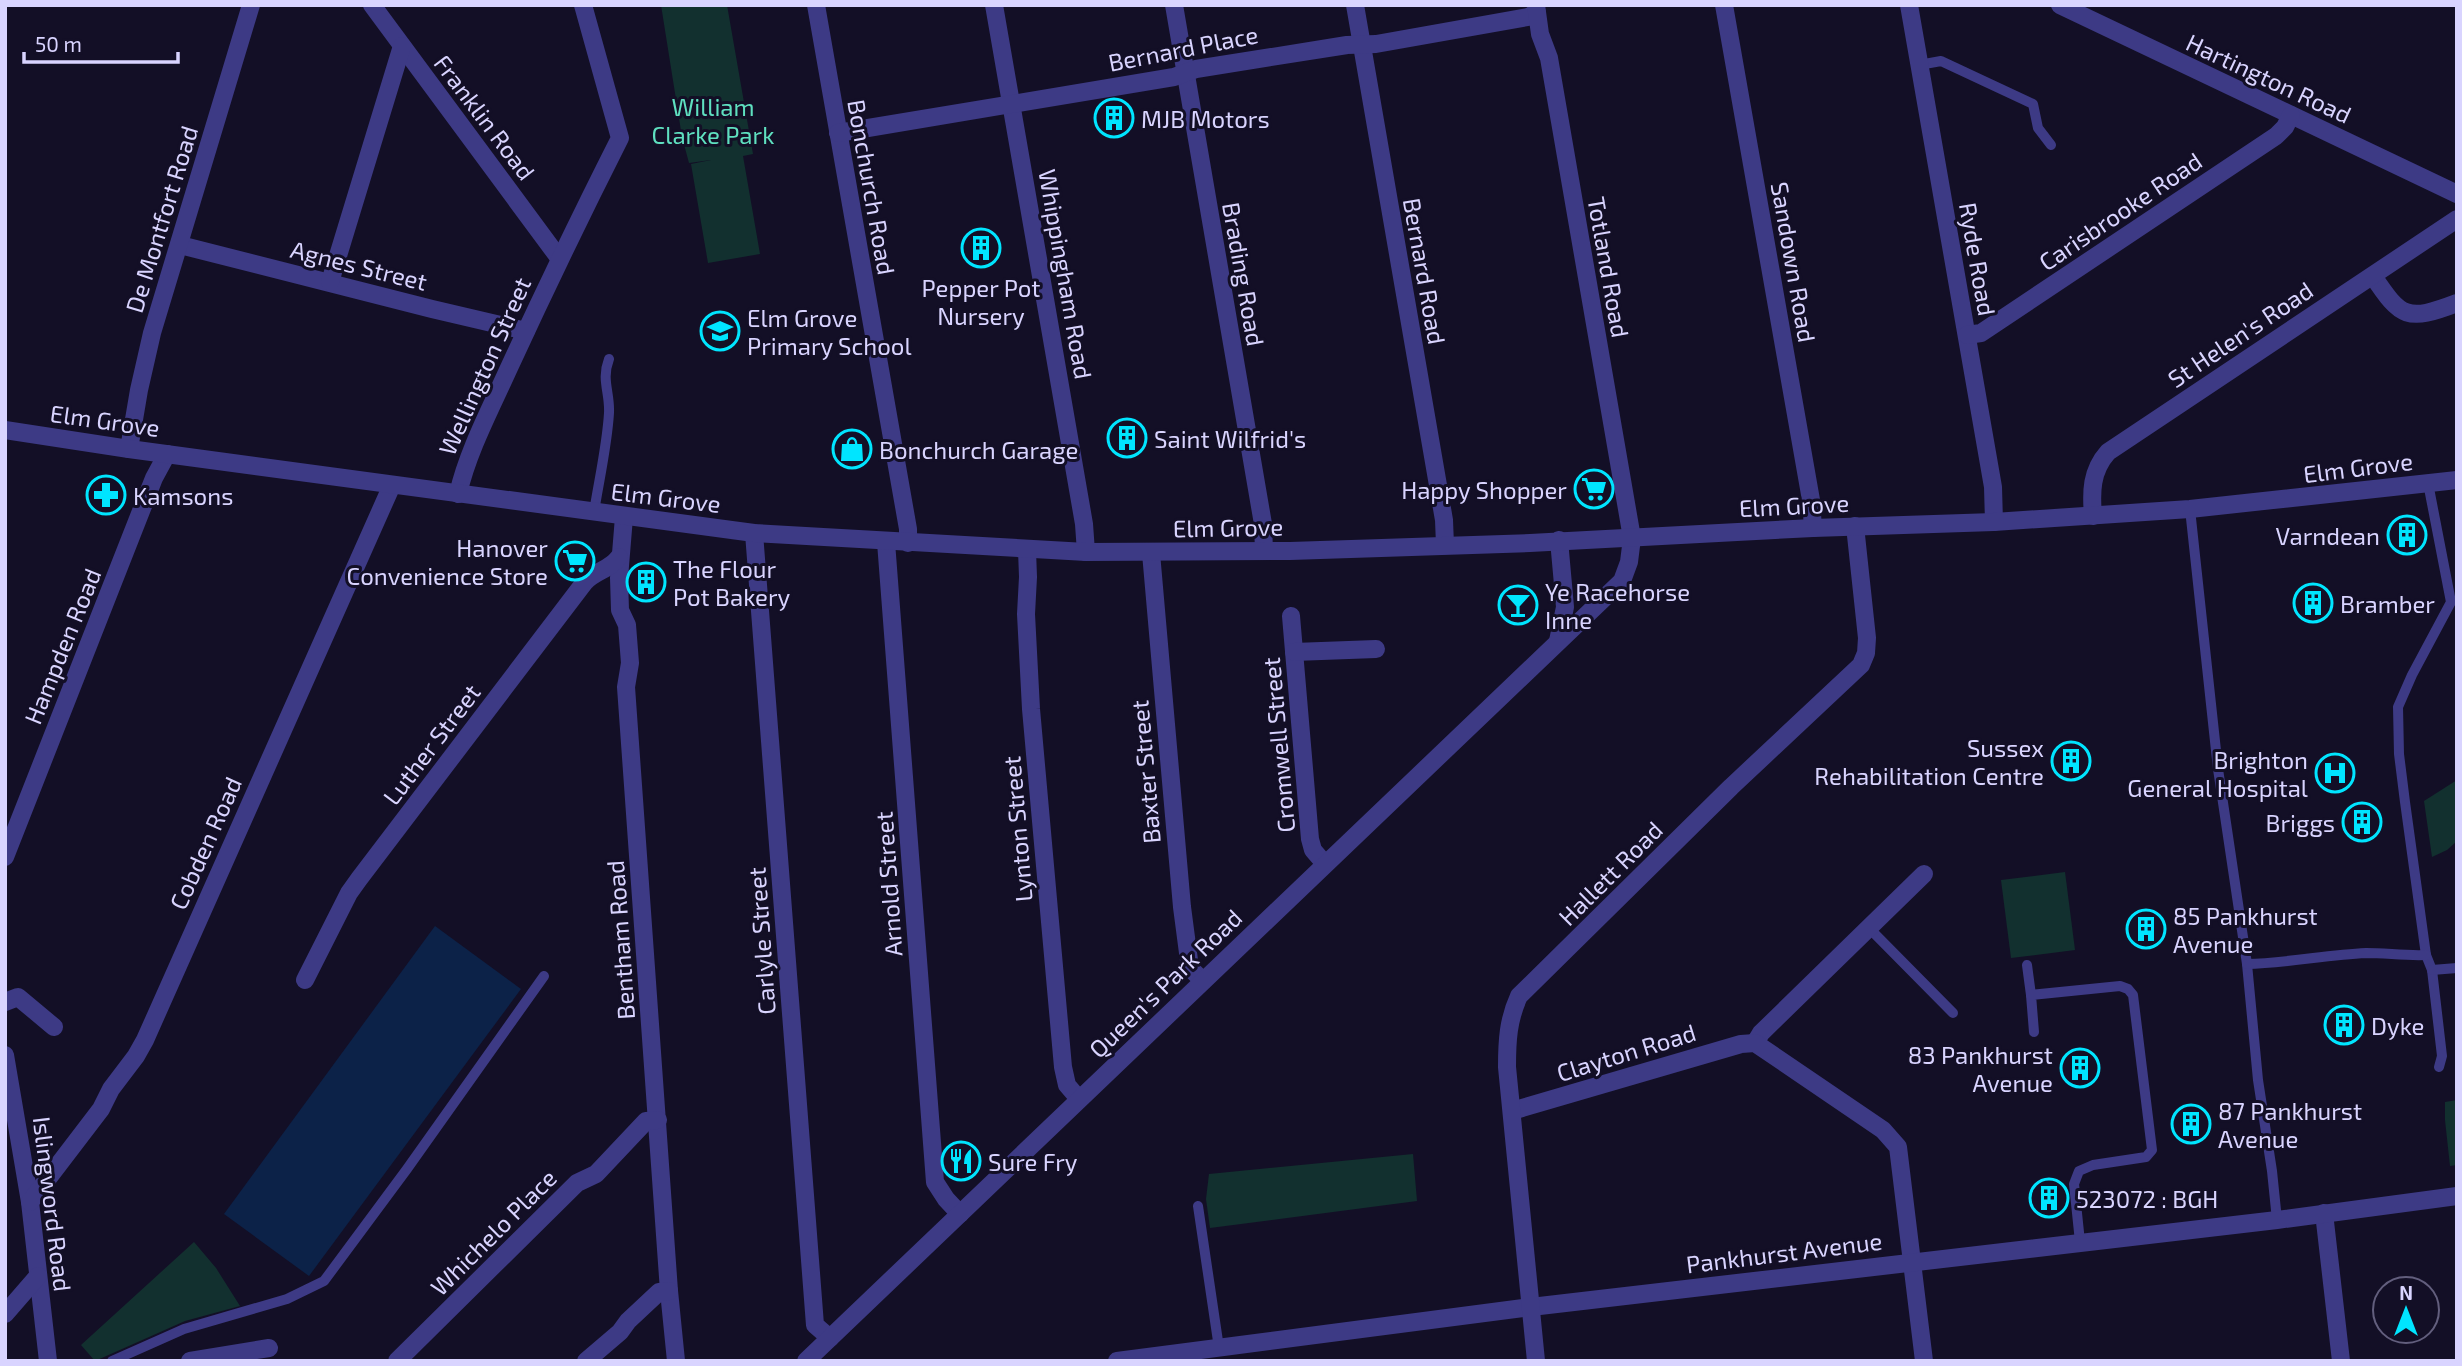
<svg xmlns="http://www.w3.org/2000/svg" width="2462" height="1366" viewBox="0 0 2462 1366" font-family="'Exo 2',sans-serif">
  <rect width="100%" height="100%" fill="#130f26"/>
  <g fill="#12302f">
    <polygon points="661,5 727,5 753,154 743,156 760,254 708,263 691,164 711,160 689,163 682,137"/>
    <polygon points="2457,780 2457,841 2447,850 2432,857 2424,801"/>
    <polygon points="2065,872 2075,950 2011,958 2001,880"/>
    <polygon points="2457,1100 2457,1165 2450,1166 2445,1120 2445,1102"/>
    <polygon points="1413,1154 1417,1201 1210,1228 1206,1199 1209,1174"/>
    <polygon points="194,1242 216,1268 240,1306 185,1321 95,1361 81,1345"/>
  </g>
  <polygon fill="#0c2248" points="435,926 521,989 309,1276 224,1214"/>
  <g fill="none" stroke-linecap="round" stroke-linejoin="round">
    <g stroke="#3d3a85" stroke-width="10">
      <polyline points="1919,65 1941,61 2033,104 2038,128 2051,145"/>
      <polyline points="2428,483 2451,602 2412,675 2398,707 2399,754 2405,802 2426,955 2432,970 2442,1056 2439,1067"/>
      <polyline points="2190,509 2218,769 2247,964 2258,1080 2272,1171 2277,1220"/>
      <path d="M594,512C599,480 607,446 609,413C610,392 601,380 609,359"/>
      <polyline points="1869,928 1953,1013"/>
      <path d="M2247,964C2287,963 2326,955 2366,953C2386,953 2406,956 2426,955"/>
      <polyline points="2027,965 2031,995"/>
      <polyline points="2432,970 2457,968"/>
      <polyline points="2034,1032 2031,995 2120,986 2128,989 2133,995 2152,1150 2146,1157 2093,1165 2079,1171 2074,1184 2080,1242"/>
      <polyline points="1198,1206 1219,1348"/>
      <polyline points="112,1361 184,1329 287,1299 324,1281 407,1169 544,976"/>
    </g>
    <g stroke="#3d3a85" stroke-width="18">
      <polyline points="372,5 559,258"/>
      <polyline points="816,5 908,529 908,543"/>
      <polyline points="994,5 1084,524 1086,552"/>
      <polyline points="1174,5 1263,524 1264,551"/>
      <polyline points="1355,5 1444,520 1445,545"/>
      <polyline points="1724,5 1811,500 1813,528"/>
      <polyline points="1909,5 1993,487 1994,522"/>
      <polyline points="2060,5 2457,194"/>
      <polyline points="838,133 1174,77 1196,69 1347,45 1376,44 1528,17 1537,13"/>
      <polyline points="180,245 432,309 526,331"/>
      <path d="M2373,276C2401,318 2407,322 2457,303"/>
      <polyline points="330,282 402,46"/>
      <polyline points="1967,335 1981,333 2276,136 2285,127 2291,115"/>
      <polyline points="129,449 139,390 152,333 251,5"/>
      <path d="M458,494C468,451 490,410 508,370C544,292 581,215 620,138L583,5"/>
      <path d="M2093,516C2091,492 2091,471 2108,452L2457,219"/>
      <polyline points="624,517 619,578 620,610 627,625 630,663 626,687 669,1291 676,1361"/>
      <polyline points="754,533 815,1325 830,1338"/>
      <polyline points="886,542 935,1182 946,1199 960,1214"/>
      <polyline points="1027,550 1028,577 1026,614 1031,709 1063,1067 1067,1085 1079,1099"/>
      <polyline points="1151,553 1182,907 1190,968 1203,981"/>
      <polyline points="1291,616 1310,839 1313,850 1325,864"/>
      <polyline points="1558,641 1565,607 1559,540"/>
      <polyline points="1294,652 1376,649"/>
      <polyline points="5,857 154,478 167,454"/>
      <path d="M305,980L349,893L359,879L584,583C594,571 610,570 619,557"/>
      <polyline points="5,1002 18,997 54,1027"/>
      <polyline points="1755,1043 1761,1033 1924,874"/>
      <polyline points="5,1055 30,1202 48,1361"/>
      <polyline points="1512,1111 1741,1044 1755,1043 1883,1130 1898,1147 1924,1361"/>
      <polyline points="30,1202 101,1109 111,1089 136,1056 145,1040 392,485"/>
      <polyline points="2324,1213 2341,1361"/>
      <polyline points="5,1314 38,1276"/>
      <polyline points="190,1361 269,1348"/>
      <polyline points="397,1361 577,1183 596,1174 646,1121 658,1120"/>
      <polyline points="586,1361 620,1332 628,1321 659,1292 669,1291"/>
      <polyline points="806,1361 1622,581 1629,562 1632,538 1549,58 1540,34 1536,5"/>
      <polyline points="1117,1361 1531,1307 2277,1220 2457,1196"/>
      <path d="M1536,1361L1507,1067C1507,1041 1508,1020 1519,996L1731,787L1861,665L1866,653L1867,638L1855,526"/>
    </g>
    <polyline stroke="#3d3a85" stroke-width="18" points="5,430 129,449 754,533 1086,552 1290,551 1530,543 1813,528 1994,522 2190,509 2457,480"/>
  </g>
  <defs>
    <symbol id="building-ring" viewBox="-11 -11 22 22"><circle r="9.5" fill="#130f26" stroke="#00e5ff" stroke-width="1.5"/><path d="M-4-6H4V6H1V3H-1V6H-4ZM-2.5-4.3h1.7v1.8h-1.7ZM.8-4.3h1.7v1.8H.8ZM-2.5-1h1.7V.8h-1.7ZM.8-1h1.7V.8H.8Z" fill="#00e5ff"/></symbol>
    <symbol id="school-ring" viewBox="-11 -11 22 22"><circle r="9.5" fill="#130f26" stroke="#00e5ff" stroke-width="1.5"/><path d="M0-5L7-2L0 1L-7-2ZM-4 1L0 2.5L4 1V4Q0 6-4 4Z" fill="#00e5ff"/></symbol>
    <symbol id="shop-ring" viewBox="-11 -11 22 22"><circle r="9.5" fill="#130f26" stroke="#00e5ff" stroke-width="1.5"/><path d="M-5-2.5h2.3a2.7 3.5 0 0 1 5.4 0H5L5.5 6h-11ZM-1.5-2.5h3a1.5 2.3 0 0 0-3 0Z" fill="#00e5ff"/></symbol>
    <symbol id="supermarket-ring" viewBox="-11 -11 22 22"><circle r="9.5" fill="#130f26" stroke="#00e5ff" stroke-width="1.5"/><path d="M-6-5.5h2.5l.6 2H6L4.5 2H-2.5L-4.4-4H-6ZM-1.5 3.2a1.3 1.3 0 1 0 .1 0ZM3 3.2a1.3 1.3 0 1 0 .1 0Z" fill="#00e5ff"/></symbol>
    <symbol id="pharmacy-ring" viewBox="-11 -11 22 22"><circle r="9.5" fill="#130f26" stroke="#00e5ff" stroke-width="1.5"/><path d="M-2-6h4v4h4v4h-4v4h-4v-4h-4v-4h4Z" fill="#00e5ff"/></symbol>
    <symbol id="bar-ring" viewBox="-11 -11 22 22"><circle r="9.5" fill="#130f26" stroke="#00e5ff" stroke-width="1.5"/><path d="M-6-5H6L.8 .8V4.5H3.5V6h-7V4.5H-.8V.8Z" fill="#00e5ff"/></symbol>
    <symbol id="hospital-ring" viewBox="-11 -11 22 22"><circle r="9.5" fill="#130f26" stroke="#00e5ff" stroke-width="1.5"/><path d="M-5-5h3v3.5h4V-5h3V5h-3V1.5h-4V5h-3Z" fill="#00e5ff"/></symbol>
    <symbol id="restaurant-ring" viewBox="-11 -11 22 22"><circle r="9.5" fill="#130f26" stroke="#00e5ff" stroke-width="1.5"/><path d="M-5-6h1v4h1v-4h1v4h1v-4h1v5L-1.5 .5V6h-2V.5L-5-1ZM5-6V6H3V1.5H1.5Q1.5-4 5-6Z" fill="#00e5ff"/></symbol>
  </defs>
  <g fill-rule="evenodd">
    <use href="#building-ring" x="1092" y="96" width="44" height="44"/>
    <use href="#building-ring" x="959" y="226" width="44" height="44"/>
    <use href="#school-ring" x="698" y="309" width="44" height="44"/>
    <use href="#building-ring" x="1105" y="416" width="44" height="44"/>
    <use href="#shop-ring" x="830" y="427" width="44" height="44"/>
    <use href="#supermarket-ring" x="1572" y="467" width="44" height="44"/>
    <use href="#pharmacy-ring" x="84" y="473" width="44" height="44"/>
    <use href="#building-ring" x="2385" y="513" width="44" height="44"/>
    <use href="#supermarket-ring" x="553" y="539" width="44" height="44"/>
    <use href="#building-ring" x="624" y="560" width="44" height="44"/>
    <use href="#building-ring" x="2291" y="581" width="44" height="44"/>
    <use href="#bar-ring" x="1496" y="583" width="44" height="44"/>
    <use href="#building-ring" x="2049" y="739" width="44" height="44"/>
    <use href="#hospital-ring" x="2313" y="751" width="44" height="44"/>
    <use href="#building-ring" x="2340" y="800" width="44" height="44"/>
    <use href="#building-ring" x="2124" y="907" width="44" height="44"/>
    <use href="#building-ring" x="2322" y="1003" width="44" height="44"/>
    <use href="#building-ring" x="2058" y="1046" width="44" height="44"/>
    <use href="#building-ring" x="2169" y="1102" width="44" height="44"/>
    <use href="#restaurant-ring" x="939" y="1139" width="44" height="44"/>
    <use href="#building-ring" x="2027" y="1176" width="44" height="44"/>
  </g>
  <g text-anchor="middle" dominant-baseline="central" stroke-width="6" stroke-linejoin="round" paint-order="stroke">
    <g font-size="24" fill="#d9d4ff" stroke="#130f26">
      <text transform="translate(1183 48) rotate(-11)">Bernard Place</text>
      <text transform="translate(2269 78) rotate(25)">Hartington Road</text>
      <text transform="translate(485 117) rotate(53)">Franklin Road</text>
      <text transform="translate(872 187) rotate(80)">Bonchurch Road</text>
      <text transform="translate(2120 211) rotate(-34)">Carisbrooke Road</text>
      <text transform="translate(161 219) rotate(-73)">De Montfort Road</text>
      <text transform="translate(1978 259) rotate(80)">Ryde Road</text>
      <text transform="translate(1794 262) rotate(80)">Sandown Road</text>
      <text transform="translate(359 265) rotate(14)">Agnes Street</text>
      <text transform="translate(1609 267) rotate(80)">Totland Road</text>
      <text transform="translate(1425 271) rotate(80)">Bernard Road</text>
      <text transform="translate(1066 274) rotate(80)">Whippingham Road</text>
      <text transform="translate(1244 274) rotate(80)">Brading Road</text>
      <text transform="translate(2240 334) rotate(-34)">St Helen's Road</text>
      <text transform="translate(484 366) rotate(-66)">Wellington Street</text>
      <text transform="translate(105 420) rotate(8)">Elm Grove</text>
      <text transform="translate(2358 467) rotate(-7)">Elm Grove</text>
      <text transform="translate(666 497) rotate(7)">Elm Grove</text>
      <text transform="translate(1794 505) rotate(-3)">Elm Grove</text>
      <text transform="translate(1228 527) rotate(-1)">Elm Grove</text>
      <text transform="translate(62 646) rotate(-68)">Hampden Road</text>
      <text transform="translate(431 744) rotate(-53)">Luther Street</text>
      <text transform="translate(1278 745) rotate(-95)">Cromwell Street</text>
      <text transform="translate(1145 772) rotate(-95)">Baxter Street</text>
      <text transform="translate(1017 829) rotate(-95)">Lynton Street</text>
      <text transform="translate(205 843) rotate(-66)">Cobden Road</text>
      <text transform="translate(1610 873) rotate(-45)">Hallett Road</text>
      <text transform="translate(888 884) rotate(-94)">Arnold Street</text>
      <text transform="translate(620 940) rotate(-94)">Bentham Road</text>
      <text transform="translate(761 941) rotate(-94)">Carlyle Street</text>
      <text transform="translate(1165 983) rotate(-44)">Queen's Park Road</text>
      <text transform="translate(1626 1052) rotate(-17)">Clayton Road</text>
      <text transform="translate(53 1204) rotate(83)">Islingword Road</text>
      <text transform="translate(493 1232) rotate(-45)">Whichelo Place</text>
      <text transform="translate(1784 1252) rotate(-7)">Pankhurst Avenue</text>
    </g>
    <g font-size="24" fill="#5fe0c0" stroke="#130f26">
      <text x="713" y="106">William<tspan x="713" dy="28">Clarke Park</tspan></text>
    </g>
    <g font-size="24" fill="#d9d4ff" stroke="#130f26" text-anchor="start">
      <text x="1141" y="118">MJB Motors</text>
      <text x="981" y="287" text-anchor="middle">Pepper Pot<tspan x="981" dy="28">Nursery</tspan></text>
      <text x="747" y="317">Elm Grove<tspan x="747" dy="28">Primary School</tspan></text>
      <text x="1154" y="438">Saint Wilfrid's</text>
      <text x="879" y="449">Bonchurch Garage</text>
      <text x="1567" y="489" text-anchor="end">Happy Shopper</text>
      <text x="133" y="495">Kamsons</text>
      <text x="2380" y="535" text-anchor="end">Varndean</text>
      <text x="548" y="547" text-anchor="end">Hanover<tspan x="548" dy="28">Convenience Store</tspan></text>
      <text x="673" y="568">The Flour<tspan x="673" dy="28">Pot Bakery</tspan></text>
      <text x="1545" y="591">Ye Racehorse<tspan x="1545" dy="28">Inne</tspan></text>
      <text x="2340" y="603">Bramber</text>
      <text x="2044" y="747" text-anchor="end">Sussex<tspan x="2044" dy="28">Rehabilitation Centre</tspan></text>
      <text x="2308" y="759" text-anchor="end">Brighton<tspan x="2308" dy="28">General Hospital</tspan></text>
      <text x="2335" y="822" text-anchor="end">Briggs</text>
      <text x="2173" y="915">85 Pankhurst<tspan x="2173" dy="28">Avenue</tspan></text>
      <text x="2371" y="1025">Dyke</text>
      <text x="2053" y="1054" text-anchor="end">83 Pankhurst<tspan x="2053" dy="28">Avenue</tspan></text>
      <text x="2218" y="1110">87 Pankhurst<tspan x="2218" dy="28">Avenue</tspan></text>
      <text x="988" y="1161">Sure Fry</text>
      <text x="2076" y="1198">523072 : BGH</text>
    </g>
  </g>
  <rect width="2462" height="1366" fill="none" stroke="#d9d4ff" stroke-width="14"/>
  <g transform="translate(2406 1310)"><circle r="33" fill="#130f26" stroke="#625e7d" stroke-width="2"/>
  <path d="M0-5L12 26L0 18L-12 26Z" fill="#00e5ff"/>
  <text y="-10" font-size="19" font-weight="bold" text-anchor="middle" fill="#d9d4ff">N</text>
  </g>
  <path d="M24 52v10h154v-10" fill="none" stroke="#d9d4ff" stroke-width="3.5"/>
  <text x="35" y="52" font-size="21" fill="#d9d4ff" stroke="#130f26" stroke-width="5" paint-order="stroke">50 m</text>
</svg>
